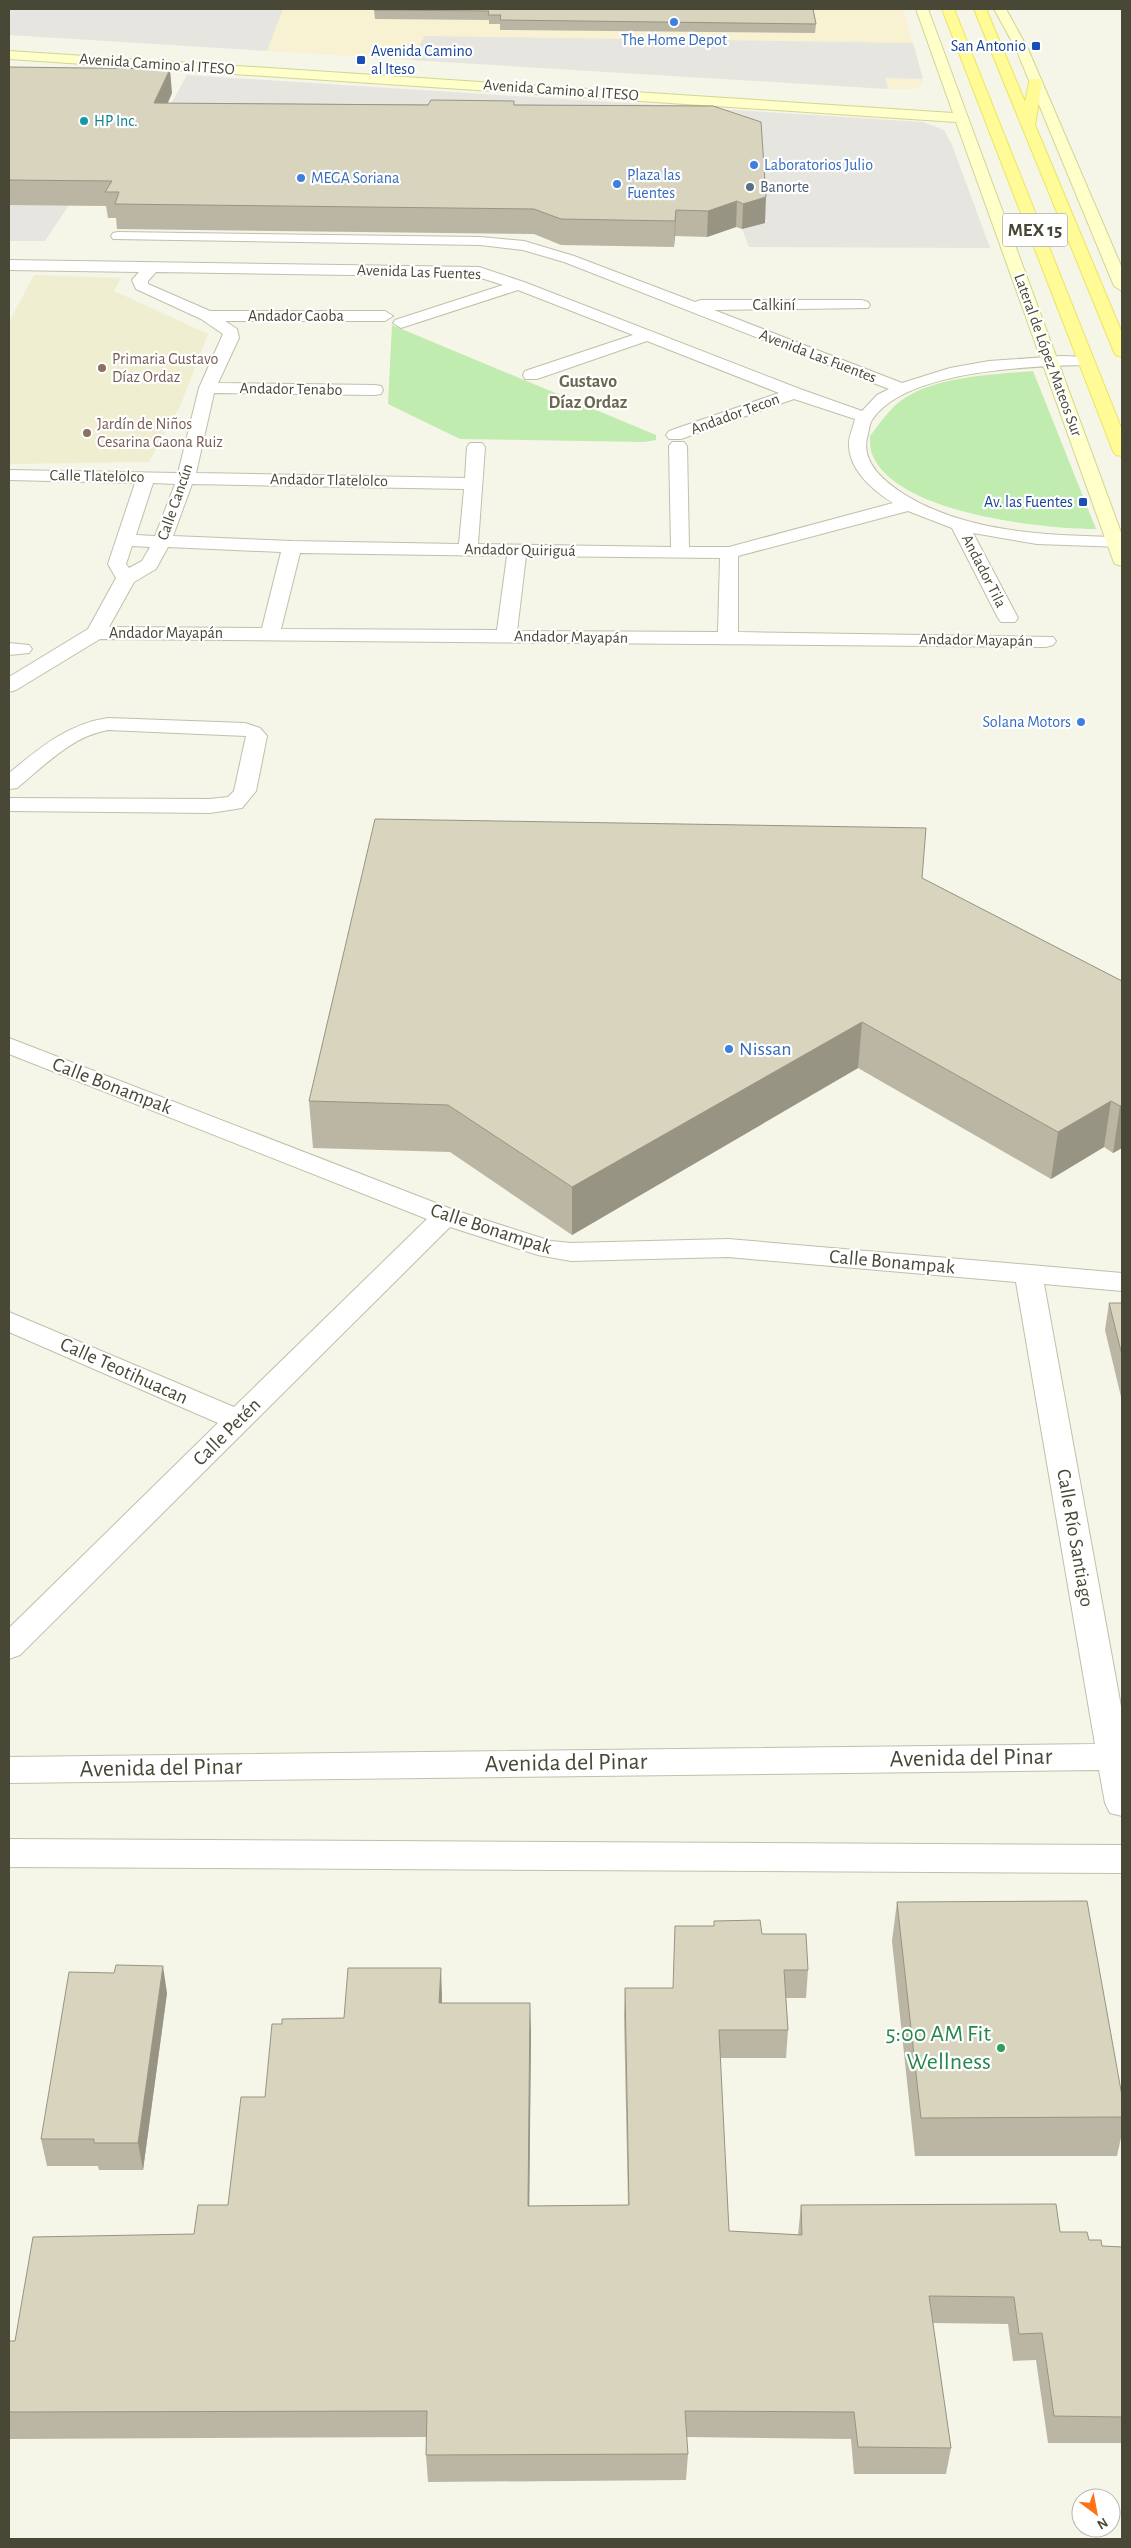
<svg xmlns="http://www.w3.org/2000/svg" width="1131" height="2548" viewBox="0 0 1131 2548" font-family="'Alegreya Sans',sans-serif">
  <rect width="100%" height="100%" fill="#f5f5e8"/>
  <polygon fill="#f8f2d3" points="283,9 903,9 923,83 920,87 911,89 888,89 267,51"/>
  <polygon fill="#efeed1" points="34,275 121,278 114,291 208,334 181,404 149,462 9,464 9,322"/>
  <g fill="#c1ecaf">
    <polygon points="392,325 656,435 656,440 644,442 460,439 388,404"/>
    <path d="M1033,371L1096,529C1042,529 890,513 871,451C870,447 870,441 870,436C879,425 887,412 898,403C931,376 992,375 1033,371Z"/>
  </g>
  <g fill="#e6e5e0">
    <polygon points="9,9 283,9 267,51 9,35"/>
    <polygon points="425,36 913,43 923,79 885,78 888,89 410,60"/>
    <polygon points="187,75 923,122 944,130 952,145 990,248 749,247 742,229 768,221 761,218 159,126"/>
    <polygon points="9,205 69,205 45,241 9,241"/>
  </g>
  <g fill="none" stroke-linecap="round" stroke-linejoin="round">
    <defs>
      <g id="street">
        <path d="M118,232L480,237L524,241L574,256L695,302L701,300H862L868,302L870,305L868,308L714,310L902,383L950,368L989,361L1061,356L1092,357L1094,360L1092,363L1086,365C1031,366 905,370 872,420C869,424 869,432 867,438C861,464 887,484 907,496C969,533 1046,535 1116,537L1122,539V547L1037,544L973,533L1018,618L1015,622H1001L998,618L952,528L908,511L738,556V632L1053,637L1056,641L1053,645L1046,647L100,639L16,690L9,692V677L88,629L116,578L108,564L135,483L9,480V470L178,473L199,388L223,334L201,319L136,289L132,280L139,272L9,270V260L479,267L524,282L800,389L862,411L877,395L889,389L564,262L523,250L480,245L113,239L111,236L113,233ZM156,272L478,277L503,285L395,320L393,323L401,328L407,326L518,290L633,335L525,371L523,375L525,379H537L647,341L779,393L669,431L666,435L669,439H681L794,399L855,419C853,428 848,438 849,446C850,471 874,491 893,503L729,547H689L687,446L684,442H672L669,446L671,547L478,544L485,447L482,443H470L467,447L465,478L196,473L214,393L375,395L381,394L383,390L381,386L375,385L218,383L239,338L237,329L225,321H385L393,316L385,311H210L148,284V281ZM153,483L175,484L155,536L136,535ZM192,484L464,489L459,544L292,541L173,536ZM132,546L150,547L142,561L129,568L126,564ZM168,547L281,552L262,628L109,627L134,582L156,569ZM300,553L507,556L497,630L281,629ZM526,556L720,558L718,632L517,631Z"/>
        <polygon points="9,643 29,645 32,649 29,653 9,655"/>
        <path d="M108,718L245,723L260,728L267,736L256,791L242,808L210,813L9,811V798L210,799L228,797L234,791L246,736L108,730C72,736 44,766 17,788L9,789V773C40,748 67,724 108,718Z"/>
        <polygon points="9,1038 454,1210 551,1241 571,1243 728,1239 1122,1273 1122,1291 1044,1284 1122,1712 1122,1816 1110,1813 1105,1803 1099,1770 9,1783 9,1757 1095,1744 1016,1282 728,1257 571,1261 538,1255 450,1227 20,1655 9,1659 9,1628 218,1423 9,1332 9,1312 234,1407 427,1219 9,1054"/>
        <polygon points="9,1839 1122,1845 1122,1873 9,1867"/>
      </g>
      <g id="secondary">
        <polygon points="916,9 928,9 1122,535 1122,566 1115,564 1113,560 956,122 9,59 9,51 953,113"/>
        <polygon points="994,9 1006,9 1028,49 1122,268 1122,291 1114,286 1016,49"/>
      </g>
      <g id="primary">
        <polygon points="942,9 954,9 1122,430 1122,456 1116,455 1113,451"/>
        <polygon points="974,9 986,9 1025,102 1030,79 1040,79 1042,82 1035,125 1122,333 1122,357 1116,355 1114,352"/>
      </g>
    </defs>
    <use href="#street" stroke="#c2bfaa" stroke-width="2"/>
    <use href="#secondary" stroke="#d4d493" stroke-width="2"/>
    <use href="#primary" stroke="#ece560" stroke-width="2"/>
    <use href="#street" fill="#fff" fill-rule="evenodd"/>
    <use href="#secondary" fill="#feffc9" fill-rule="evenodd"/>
    <use href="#primary" fill="#fffc98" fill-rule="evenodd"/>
  </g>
  <g fill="#bab6a3">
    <polygon points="813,9 816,24 815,33 500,30 500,24 489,24 489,20 375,19 374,10"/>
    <polygon points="9,67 172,93 168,103 713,106 765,223 742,229 736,227 707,237 675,236 674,247 561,245 534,234 117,229 116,218 108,218 106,206 9,205"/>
    <polygon points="922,878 1122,981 1122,1148 1113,1153 1104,1147 1051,1179 858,1068 572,1235 450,1152 313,1148 309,1101"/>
    <polygon points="1109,1303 1122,1303 1122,1401 1105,1330"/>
    <polygon points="897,1902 1122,2096 1122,2133 1117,2156 915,2156 892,1941"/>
    <polygon points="762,1934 808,1970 806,1998 786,1998 788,2030 786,2058 720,2058 729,2231 798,2235 801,2205 1060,2232 1089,2240 1102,2246 1122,2247 1122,2443 1048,2443 1036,2360 1013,2361 1008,2324 933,2323 951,2448 946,2474 854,2474 851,2439 686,2437 688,2454 686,2480 428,2482 426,2455 427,2437 10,2439 9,2449 9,2341 15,2341 194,2234 228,2205 265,2097 282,2024 344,2018 442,1996 442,2003 531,2031 529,2206 628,2205 624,2016 625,1988 673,1988"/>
    <polygon points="167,1993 143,2170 99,2170 98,2166 47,2166 41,2139"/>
  </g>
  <g fill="#979484">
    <polygon points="170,69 172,93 156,127 154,103"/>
    <polygon points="766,197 765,223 742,229 743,204"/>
    <polygon points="737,201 736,227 707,237 708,211"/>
    <polygon points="676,210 675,236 674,247 675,221"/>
    <polygon points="862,1022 858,1068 572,1235 572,1187"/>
    <polygon points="1111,1101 1104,1147 1051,1179 1058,1132"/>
    <polygon points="1122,1105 1122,1148 1113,1153 1120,1106"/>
    <polygon points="163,1966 167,1993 143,2170 138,2143"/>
    <polygon points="441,1968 442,1996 440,2031 439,2003"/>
    <polygon points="530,2003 531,2031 529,2233 528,2206"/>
    <polygon points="9,2434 10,2439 9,2449"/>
  </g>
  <g fill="#d8d4bd" stroke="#979484">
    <polygon points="375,9 813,9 816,24 500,20 501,15 488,15 489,11 374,10"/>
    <polygon points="9,67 170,69 154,103 428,105 431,100 514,101 514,105 713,106 761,122 766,197 743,204 737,201 708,211 676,210 675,221 561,219 534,209 115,204 119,192 105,192 112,181 9,180"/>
    <polygon points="375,819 926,828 922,878 1122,981 1122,1105 1120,1106 1111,1101 1058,1132 862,1022 572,1187 448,1105 309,1101"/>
    <polygon points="1109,1303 1122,1303 1122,1355"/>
    <polygon points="1087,1901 1122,2096 1122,2117 921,2118 897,1902"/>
    <polygon points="760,1920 762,1934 806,1934 808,1970 784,1970 788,2030 719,2030 729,2231 802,2235 801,2205 1056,2204 1060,2232 1087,2232 1089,2240 1101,2240 1102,2246 1122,2247 1122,2417 1054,2416 1042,2333 1019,2334 1014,2297 929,2296 951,2448 858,2447 854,2412 685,2411 688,2454 426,2455 427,2411 9,2412 9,2341 15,2341 33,2237 194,2234 198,2205 228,2205 241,2097 265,2097 272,2024 282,2024 282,2019 344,2018 348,1968 441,1968 439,2003 530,2003 528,2206 629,2205 625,1988 673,1988 675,1926 714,1926 714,1921"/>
    <polygon points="116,1965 163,1966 138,2143 94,2143 94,2139 41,2139 69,1972 114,1973"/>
  </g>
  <g fill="#3f7fe0" stroke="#fff" stroke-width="2">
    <circle cx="674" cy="22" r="5"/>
    <circle cx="754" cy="165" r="5"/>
    <circle cx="301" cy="178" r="5"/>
    <circle cx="617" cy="184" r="5"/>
    <circle cx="1081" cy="722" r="5"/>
    <circle cx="729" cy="1049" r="5"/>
  </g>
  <g fill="#1a4fb4" stroke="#fff" stroke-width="2">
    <rect x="1031" y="41" width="10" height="10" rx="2.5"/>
    <rect x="356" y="55" width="10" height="10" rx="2.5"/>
    <rect x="1078" y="497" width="10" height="10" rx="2.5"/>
  </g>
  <circle fill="#0f9aa8" stroke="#fff" stroke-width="2" cx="84" cy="121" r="5"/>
  <circle fill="#5c6f8a" stroke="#fff" stroke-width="2" cx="750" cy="187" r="5"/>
  <g fill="#8d6e63" stroke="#fff" stroke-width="2">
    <circle cx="102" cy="368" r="5"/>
    <circle cx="87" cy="433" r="5"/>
  </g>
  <circle fill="#2e9e5b" stroke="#fff" stroke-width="2" cx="1001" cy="2048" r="5"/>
  <g text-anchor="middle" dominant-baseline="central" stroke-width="4.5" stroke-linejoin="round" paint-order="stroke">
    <g font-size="16" fill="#366cbe" stroke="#fff" text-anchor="start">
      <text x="674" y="40" text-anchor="middle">The Home Depot</text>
      <text x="764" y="165">Laboratorios Julio</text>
      <text x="627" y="175">Plaza las<tspan x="627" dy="18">Fuentes</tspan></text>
      <text x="311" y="178">MEGA Soriana</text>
      <text x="1071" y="722" text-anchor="end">Solana Motors</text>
    </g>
    <g font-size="16" fill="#164399" stroke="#fff" text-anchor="end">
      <text x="1026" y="46">San Antonio</text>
      <text x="371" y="51" text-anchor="start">Avenida Camino<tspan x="371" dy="18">al Iteso</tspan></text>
      <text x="1073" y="502">Av. las Fuentes</text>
    </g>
    <g font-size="16" fill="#494736" stroke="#fff">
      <text transform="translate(157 64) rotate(4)">Avenida Camino al ITESO</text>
      <text transform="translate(561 90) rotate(4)">Avenida Camino al ITESO</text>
      <text transform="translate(419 272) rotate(2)">Avenida Las Fuentes</text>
      <text x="774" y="305">Calkiní</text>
      <text x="296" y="316">Andador Caoba</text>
      <text transform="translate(1048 355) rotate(70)">Lateral de López Mateos Sur</text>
      <text transform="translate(818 356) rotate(21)">Avenida Las Fuentes</text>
      <text transform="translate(291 389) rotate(1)">Andador Tenabo</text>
      <text transform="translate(735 414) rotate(-20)">Andador Tecon</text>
      <text transform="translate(97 476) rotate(1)">Calle Tlatelolco</text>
      <text transform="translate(329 480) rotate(1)">Andador Tlatelolco</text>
      <text transform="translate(175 502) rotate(-71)">Calle Cancún</text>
      <text transform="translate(520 550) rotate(1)">Andador Quiriguá</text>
      <text transform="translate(984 571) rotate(63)">Andador Tila</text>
      <text x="166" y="633">Andador Mayapán</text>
      <text transform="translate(571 637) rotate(1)">Andador Mayapán</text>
      <text transform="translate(976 640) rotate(1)">Andador Mayapán</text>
    </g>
    <g font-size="16" fill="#0d838f" stroke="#fff" text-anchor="start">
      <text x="94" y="121">HP Inc.</text>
    </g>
    <g font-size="16" fill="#4e5e75" stroke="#fff" text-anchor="start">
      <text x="760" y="187">Banorte</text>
    </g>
    <g font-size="16" fill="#785e54" stroke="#fff" text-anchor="start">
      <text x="112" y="359">Primaria Gustavo<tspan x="112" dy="18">Díaz Ordaz</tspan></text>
      <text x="97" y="424">Jardín de Niños<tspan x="97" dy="18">Cesarina Gaona Ruiz</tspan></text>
    </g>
    <g font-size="18" font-weight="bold" fill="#6d684d" stroke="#fff">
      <text x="588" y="382">Gustavo<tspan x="588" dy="21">Díaz Ordaz</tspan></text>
    </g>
    <rect fill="#fff" stroke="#807e72" stroke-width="1" x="1002.5" y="213.5" width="65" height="33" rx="4"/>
    <g font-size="19" font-weight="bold" fill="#494736">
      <text x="1035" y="230">MEX 15</text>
    </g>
    <g font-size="20" fill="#366cbe" stroke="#fff" text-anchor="start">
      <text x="739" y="1049">Nissan</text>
    </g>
    <g font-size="20" fill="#494736" stroke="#fff">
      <text transform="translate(112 1086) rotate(21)">Calle Bonampak</text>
      <text transform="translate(491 1229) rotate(18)">Calle Bonampak</text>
      <text transform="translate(892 1262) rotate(5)">Calle Bonampak</text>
      <text transform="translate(124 1371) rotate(24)">Calle Teotihuacan</text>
      <text transform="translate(227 1432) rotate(-45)">Calle Petén</text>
      <text transform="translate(1075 1538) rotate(80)">Calle Río Santiago</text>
    </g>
    <g font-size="24" fill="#494736" stroke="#fff">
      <text transform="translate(971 1758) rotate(-1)">Avenida del Pinar</text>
      <text transform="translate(566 1763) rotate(-1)">Avenida del Pinar</text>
      <text transform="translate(161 1768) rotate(-1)">Avenida del Pinar</text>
    </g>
    <g font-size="24" fill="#27864d" stroke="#fff" text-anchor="end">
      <text x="991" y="2034">5:00 AM Fit<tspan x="991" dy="28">Wellness</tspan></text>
    </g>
  </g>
  <rect width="1131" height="2548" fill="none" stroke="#494736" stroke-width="20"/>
  <g transform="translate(1096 2513) rotate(148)"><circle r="24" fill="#ffffff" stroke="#b6b5af"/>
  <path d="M0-4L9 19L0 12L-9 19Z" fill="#ff7316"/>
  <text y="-8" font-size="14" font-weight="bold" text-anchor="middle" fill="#494736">N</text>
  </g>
</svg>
